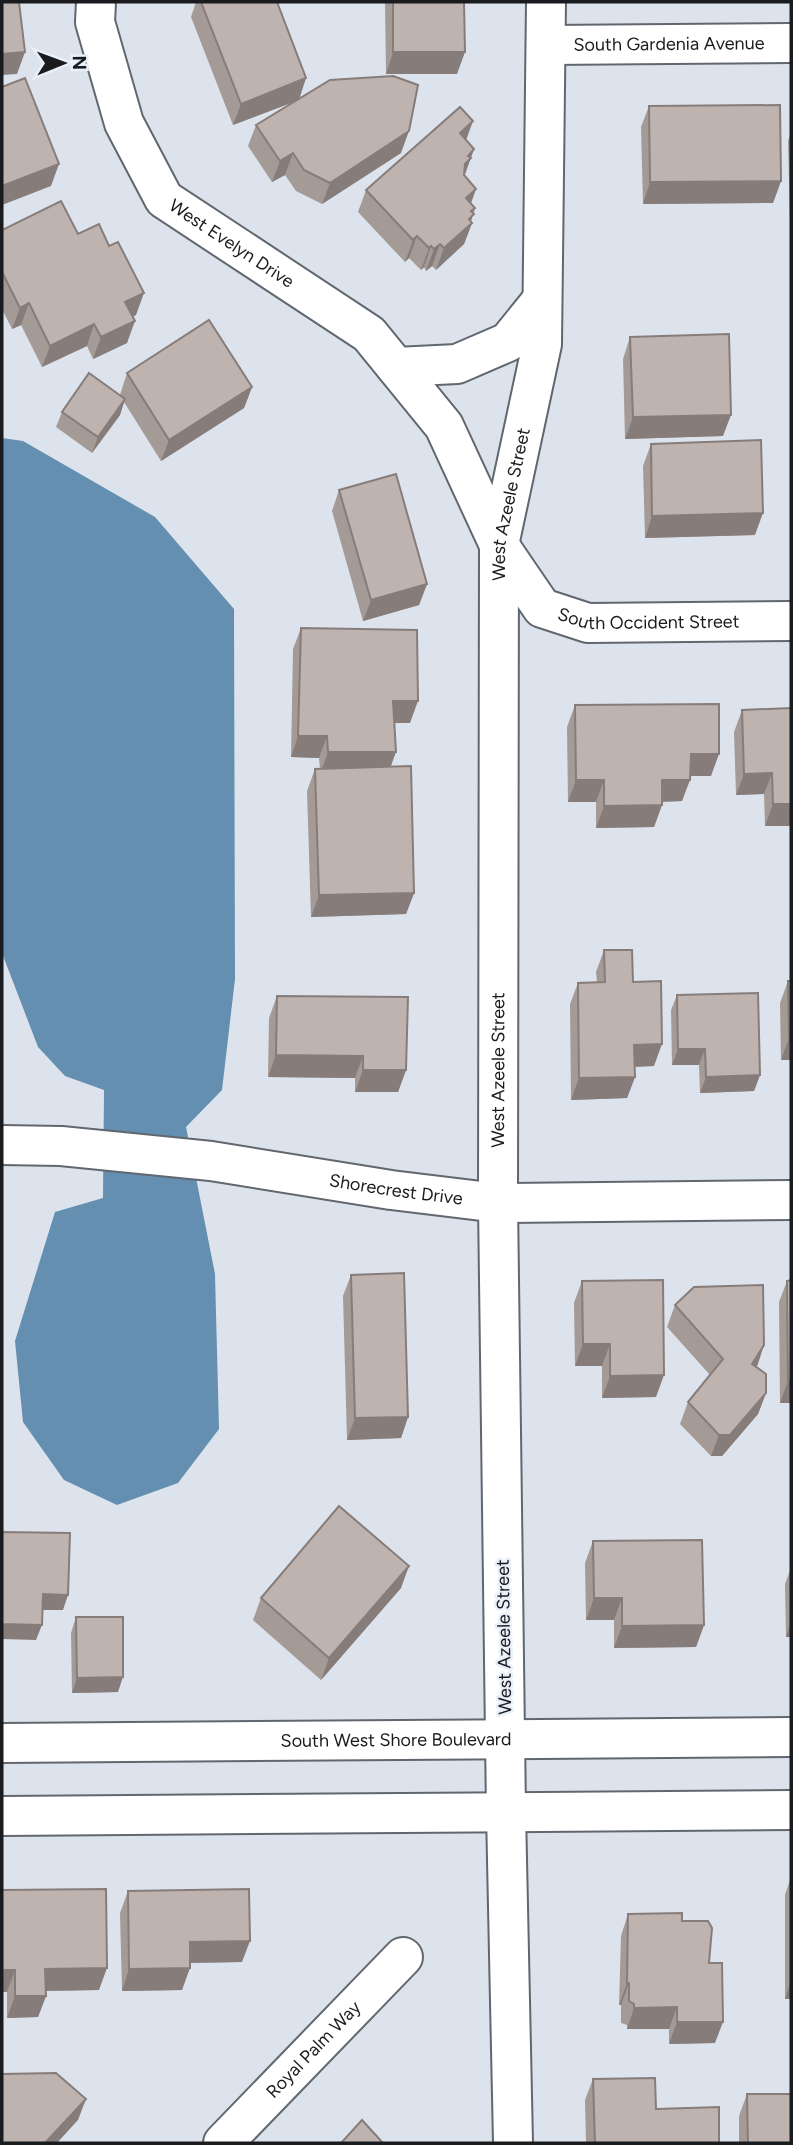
<svg xmlns="http://www.w3.org/2000/svg" width="793" height="2145" viewBox="0 0 793 2145" font-family="Figtree,sans-serif">
  <rect width="100%" height="100%" fill="#dde3ed"/>
  <polygon fill="#648fb0" points="2,438 23,441 155,517 234,609 235,979 222,1090 186,1127 215,1274 219,1429 178,1483 117,1505 64,1480 23,1422 15,1341 55,1212 103,1198 104,1090 65,1076 38,1047 2,953"/>
  <g fill="none" stroke-linecap="round" stroke-linejoin="round">
    <defs>
      <g id="street">
        <path id="s1" d="M96,2L95,22L124,123L164,199L369,334L444,426L499,545L542,608L588,623L791,621"/>
        <path id="s2" d="M547,45L791,43"/>
        <polyline points="396,367 457,364 508,342 542,300"/>
        <path id="s3" d="M2,1145L61,1146L211,1161L391,1190L498,1203L791,1200"/>
        <path id="s4" d="M506,1812L498,1203L499,545L542,344L546,2"/>
        <path id="s5" d="M223,2143L403,1957"/>
      </g>
      <g id="secondary">
        <path id="s6" d="M2,1743L791,1737"/>
        <polyline points="506,1812 513,2143"/>
        <polyline points="2,1816 791,1810"/>
      </g>
    </defs>
    <use href="#street" stroke="#61676f" stroke-width="42"/>
    <use href="#secondary" stroke="#61676f" stroke-width="42"/>
    <use href="#street" stroke="#fff" stroke-width="38"/>
    <use href="#secondary" stroke="#fff" stroke-width="38"/>
  </g>
  <g fill="#a49a96">
    <polygon points="196,2 277,2 299,99 401,153 322,204 296,191 285,175 272,182 248,146 256,125 296,101 233,125 191,17"/>
    <polygon points="385,2 464,2 457,74 386,74"/>
    <polygon points="649,106 781,181 773,203 643,204 641,127"/>
    <polygon points="791,132 791,259 788,141"/>
    <polygon points="466,140 474,149 464,176 476,189 471,203 473,213 471,221 472,223 464,244 436,270 432,266 426,271 424,267 421,270 409,258 405,262 358,212 366,190"/>
    <polygon points="2,230 78,234 136,315 132,317 127,343 93,359 87,346 42,367 21,325 12,329 2,309"/>
    <polygon points="630,337 723,436 625,439 623,359"/>
    <polygon points="127,373 252,387 244,408 161,461 124,402 120,415 92,453 56,427 62,412 120,395"/>
    <polygon points="651,444 755,535 645,538 643,466"/>
    <polygon points="339,490 427,584 419,605 363,621 332,511"/>
    <polygon points="301,628 410,723 395,723 391,767 414,893 406,914 311,917 307,791 315,769 320,769 319,758 291,757 293,649"/>
    <polygon points="575,705 711,776 690,776 682,801 662,802 662,805 654,827 596,828 596,802 568,802 567,727"/>
    <polygon points="791,708 791,826 765,826 764,794 736,795 734,732 742,710"/>
    <polygon points="604,950 633,982 654,1066 634,1067 635,1077 627,1098 571,1100 570,1004 578,983 597,982 596,972"/>
    <polygon points="788,981 791,981 791,1060 781,1060 780,1003"/>
    <polygon points="677,995 760,1075 754,1091 700,1093 699,1065 672,1065 671,1010"/>
    <polygon points="277,996 406,1070 398,1092 355,1092 355,1078 268,1077 269,1018"/>
    <polygon points="351,1275 408,1417 401,1438 347,1440 343,1296"/>
    <polygon points="582,1281 656,1397 602,1398 602,1366 575,1366 574,1303"/>
    <polygon points="787,1281 791,1403 780,1403 779,1302"/>
    <polygon points="675,1305 756,1367 766,1393 758,1414 722,1456 711,1456 680,1424 688,1402 710,1375 667,1327"/>
    <polygon points="593,1541 704,1625 696,1647 614,1648 614,1620 586,1620 585,1563"/>
    <polygon points="791,1568 791,1637 786,1637 785,1584"/>
    <polygon points="401,1588 321,1680 253,1620 261,1598"/>
    <polygon points="76,1617 118,1692 72,1693 71,1633"/>
    <polygon points="791,1877 791,1999 785,1999 785,1895"/>
    <polygon points="2,1890 99,1990 46,1991 46,1996 38,2017 7,2018 7,1992 2,1992"/>
    <polygon points="128,1891 242,1962 190,1963 182,1990 122,1991 120,1913"/>
    <polygon points="628,1914 682,1921 709,1963 715,2043 669,2044 669,2029 627,2029 627,2025 621,2023 621,2005 619,2005 621,1936"/>
    <polygon points="593,2079 656,2109 719,2143 586,2143 585,2100"/>
    <polygon points="747,2094 791,2143 739,2143 739,2116"/>
  </g>
  <g fill="#867d7a">
    <polygon points="25,52 17,74 2,75 2,54"/>
    <polygon points="393,52 465,52 457,74 386,74"/>
    <polygon points="306,78 299,100 233,125 241,104"/>
    <polygon points="473,121 465,143 460,133"/>
    <polygon points="409,131 401,153 322,204 330,183"/>
    <polygon points="474,149 463,180 457,186 468,156"/>
    <polygon points="293,153 285,175 272,182 280,161"/>
    <polygon points="59,164 51,186 2,205 2,186"/>
    <polygon points="781,181 773,203 643,204 650,182"/>
    <polygon points="476,189 468,211 466,198"/>
    <polygon points="475,208 470,224 472,223 464,244 436,270 444,248"/>
    <polygon points="417,236 409,258 405,262 413,240"/>
    <polygon points="440,244 432,266 426,271 434,249"/>
    <polygon points="431,246 424,267 421,270 429,248"/>
    <polygon points="144,293 136,315 118,324 125,302"/>
    <polygon points="29,303 21,325 12,329 20,308"/>
    <polygon points="135,321 127,343 93,359 101,337"/>
    <polygon points="94,324 87,346 42,367 50,346"/>
    <polygon points="252,387 244,408 161,461 169,440"/>
    <polygon points="125,399 120,415 92,453 98,437"/>
    <polygon points="731,415 723,436 625,439 633,417"/>
    <polygon points="763,513 755,535 645,538 652,516"/>
    <polygon points="427,584 419,605 363,621 371,600"/>
    <polygon points="393,701 418,701 410,723 386,723"/>
    <polygon points="298,736 327,736 319,758 291,757"/>
    <polygon points="328,752 396,752 388,774 320,774"/>
    <polygon points="691,754 719,754 711,776 683,776"/>
    <polygon points="772,773 764,794 736,795 744,774"/>
    <polygon points="576,780 604,780 596,802 568,802"/>
    <polygon points="662,780 690,780 682,801 654,802"/>
    <polygon points="773,804 791,804 791,826 765,826"/>
    <polygon points="662,805 654,827 596,828 604,806"/>
    <polygon points="414,893 406,914 311,917 319,895"/>
    <polygon points="789,1038 791,1038 791,1060 781,1060"/>
    <polygon points="662,1044 654,1066 626,1067 634,1045"/>
    <polygon points="678,1049 705,1049 699,1065 672,1065"/>
    <polygon points="276,1055 363,1056 355,1078 268,1077"/>
    <polygon points="363,1070 406,1070 398,1092 355,1092"/>
    <polygon points="760,1075 754,1091 700,1093 706,1077"/>
    <polygon points="635,1077 627,1098 571,1100 579,1078"/>
    <polygon points="583,1344 610,1344 602,1366 575,1366"/>
    <polygon points="764,1345 757,1367 752,1364"/>
    <polygon points="664,1375 656,1397 602,1398 610,1376"/>
    <polygon points="788,1381 791,1381 791,1403 780,1403"/>
    <polygon points="766,1393 758,1414 722,1456 711,1456 719,1435"/>
    <polygon points="408,1417 401,1438 347,1440 355,1418"/>
    <polygon points="409,1566 401,1588 321,1680 329,1658"/>
    <polygon points="43,1594 68,1595 63,1610 37,1610"/>
    <polygon points="594,1598 622,1598 614,1620 586,1620"/>
    <polygon points="791,1622 791,1637 786,1637"/>
    <polygon points="2,1624 42,1625 36,1640 2,1639"/>
    <polygon points="704,1625 696,1647 614,1648 622,1626"/>
    <polygon points="123,1677 118,1692 72,1693 77,1678"/>
    <polygon points="250,1941 242,1962 182,1963 190,1942"/>
    <polygon points="107,1968 99,1990 37,1991 45,1969"/>
    <polygon points="190,1968 182,1990 122,1991 129,1969"/>
    <polygon points="2,1970 15,1970 7,1992 2,1992"/>
    <polygon points="791,1980 791,1999 785,1999"/>
    <polygon points="627,1983 629,1983 621,2005 619,2005"/>
    <polygon points="15,1996 46,1996 38,2017 7,2018"/>
    <polygon points="677,2007 669,2029 627,2029 634,2008"/>
    <polygon points="677,2022 723,2022 715,2043 669,2044"/>
    <polygon points="86,2099 78,2120 57,2143 45,2143"/>
  </g>
  <g fill="#bfb3af" stroke="#867d7a" stroke-width="2">
    <polygon points="2,2 19,2 25,52 2,54"/>
    <polygon points="201,2 277,2 306,78 241,104"/>
    <polygon points="393,2 464,2 465,52 393,52"/>
    <polygon points="393,76 418,85 409,131 330,183 304,170 293,153 280,161 256,125 330,80"/>
    <polygon points="25,78 59,164 2,186 2,87"/>
    <polygon points="780,105 781,181 650,182 649,106"/>
    <polygon points="460,107 473,121 460,133 474,149 468,156 471,158 465,164 464,175 476,189 466,198 475,208 471,211 474,214 469,219 472,223 444,248 440,244 434,249 431,246 429,248 417,236 413,240 366,190"/>
    <polygon points="61,201 78,234 99,224 109,246 118,242 144,293 125,302 135,321 101,337 94,324 50,346 29,303 20,308 2,272 2,230"/>
    <polygon points="209,320 252,387 169,440 127,373"/>
    <polygon points="729,334 731,415 633,417 630,337"/>
    <polygon points="89,373 125,399 98,437 62,412"/>
    <polygon points="761,440 763,513 652,516 651,444"/>
    <polygon points="396,474 427,584 371,600 339,490"/>
    <polygon points="301,628 417,630 418,701 393,701 396,752 328,752 327,736 298,736"/>
    <polygon points="719,704 719,754 691,754 690,780 662,780 662,805 604,806 604,780 576,780 575,705"/>
    <polygon points="791,708 791,804 773,804 772,773 744,774 742,710"/>
    <polygon points="411,766 414,893 319,895 315,769"/>
    <polygon points="604,950 632,950 633,982 661,981 662,1044 634,1045 635,1077 579,1078 578,983 605,982"/>
    <polygon points="788,981 791,981 791,1038 789,1038"/>
    <polygon points="758,993 760,1075 706,1077 705,1049 678,1049 677,995"/>
    <polygon points="277,996 408,997 406,1070 363,1070 363,1056 276,1055"/>
    <polygon points="404,1273 408,1417 355,1418 351,1275"/>
    <polygon points="663,1280 664,1375 610,1376 610,1344 583,1344 582,1281"/>
    <polygon points="791,1280 791,1381 788,1381 787,1281"/>
    <polygon points="763,1285 764,1345 752,1364 766,1374 766,1393 730,1435 719,1435 688,1402 723,1359 675,1305 694,1287"/>
    <polygon points="339,1506 409,1566 329,1658 261,1598"/>
    <polygon points="2,1532 70,1533 68,1595 43,1594 42,1625 2,1624"/>
    <polygon points="702,1540 704,1625 622,1626 622,1598 594,1598 593,1541"/>
    <polygon points="76,1617 123,1617 123,1677 77,1678"/>
    <polygon points="106,1889 107,1968 45,1969 46,1996 15,1996 15,1970 2,1970 2,1890"/>
    <polygon points="249,1889 250,1941 190,1942 190,1968 129,1969 128,1891"/>
    <polygon points="682,1913 682,1921 708,1921 712,1928 709,1963 722,1963 723,2022 677,2022 677,2007 634,2008 634,2004 629,2001 629,1983 627,1983 628,1914"/>
    <polygon points="56,2073 86,2099 45,2143 2,2143 2,2074"/>
    <polygon points="655,2078 656,2109 719,2107 719,2143 595,2143 593,2079"/>
    <polygon points="747,2094 791,2094 791,2143 748,2143"/>
    <polygon points="362,2120 383,2143 341,2143"/>
  </g>
  <g text-anchor="middle" dominant-baseline="central" stroke-width="5" stroke-linejoin="round" paint-order="stroke">
    <g font-size="18" fill="#191b1e" stroke="#eaf0fa">
      <text stroke="none"><textPath href="#s2" startOffset="122">South Gardenia Avenue</textPath></text>
      <text stroke="none"><textPath href="#s1" startOffset="292">West Evelyn Drive</textPath></text>
      <text stroke="none"><textPath href="#s4" startOffset="1309">West Azeele Street</textPath></text>
      <text stroke="none"><textPath href="#s1" startOffset="891">South Occident Street</textPath></text>
      <text stroke="none"><textPath href="#s4" startOffset="742">West Azeele Street</textPath></text>
      <text stroke="none"><textPath href="#s3" startOffset="397">Shorecrest Drive</textPath></text>
      <text transform="translate(504 1637) rotate(-91)">West Azeele Street</text>
      <text stroke="none"><textPath href="#s6" startOffset="394">South West Shore Boulevard</textPath></text>
      <text stroke="none"><textPath href="#s5" startOffset="130">Royal Palm Way</textPath></text>
    </g>
  </g>
  <rect width="793" height="2145" fill="none" stroke="#191b1e" stroke-width="7"/>
  <g transform="translate(63 63) rotate(89)" stroke="#eaf0fa" stroke-width="5" paint-order="stroke">
  <path d="M0-5L12 26L0 18L-12 26Z" fill="#191b1e"/>
  <text y="-10" font-size="19" font-weight="bold" text-anchor="middle" fill="#191b1e">N</text>
  </g>
</svg>
